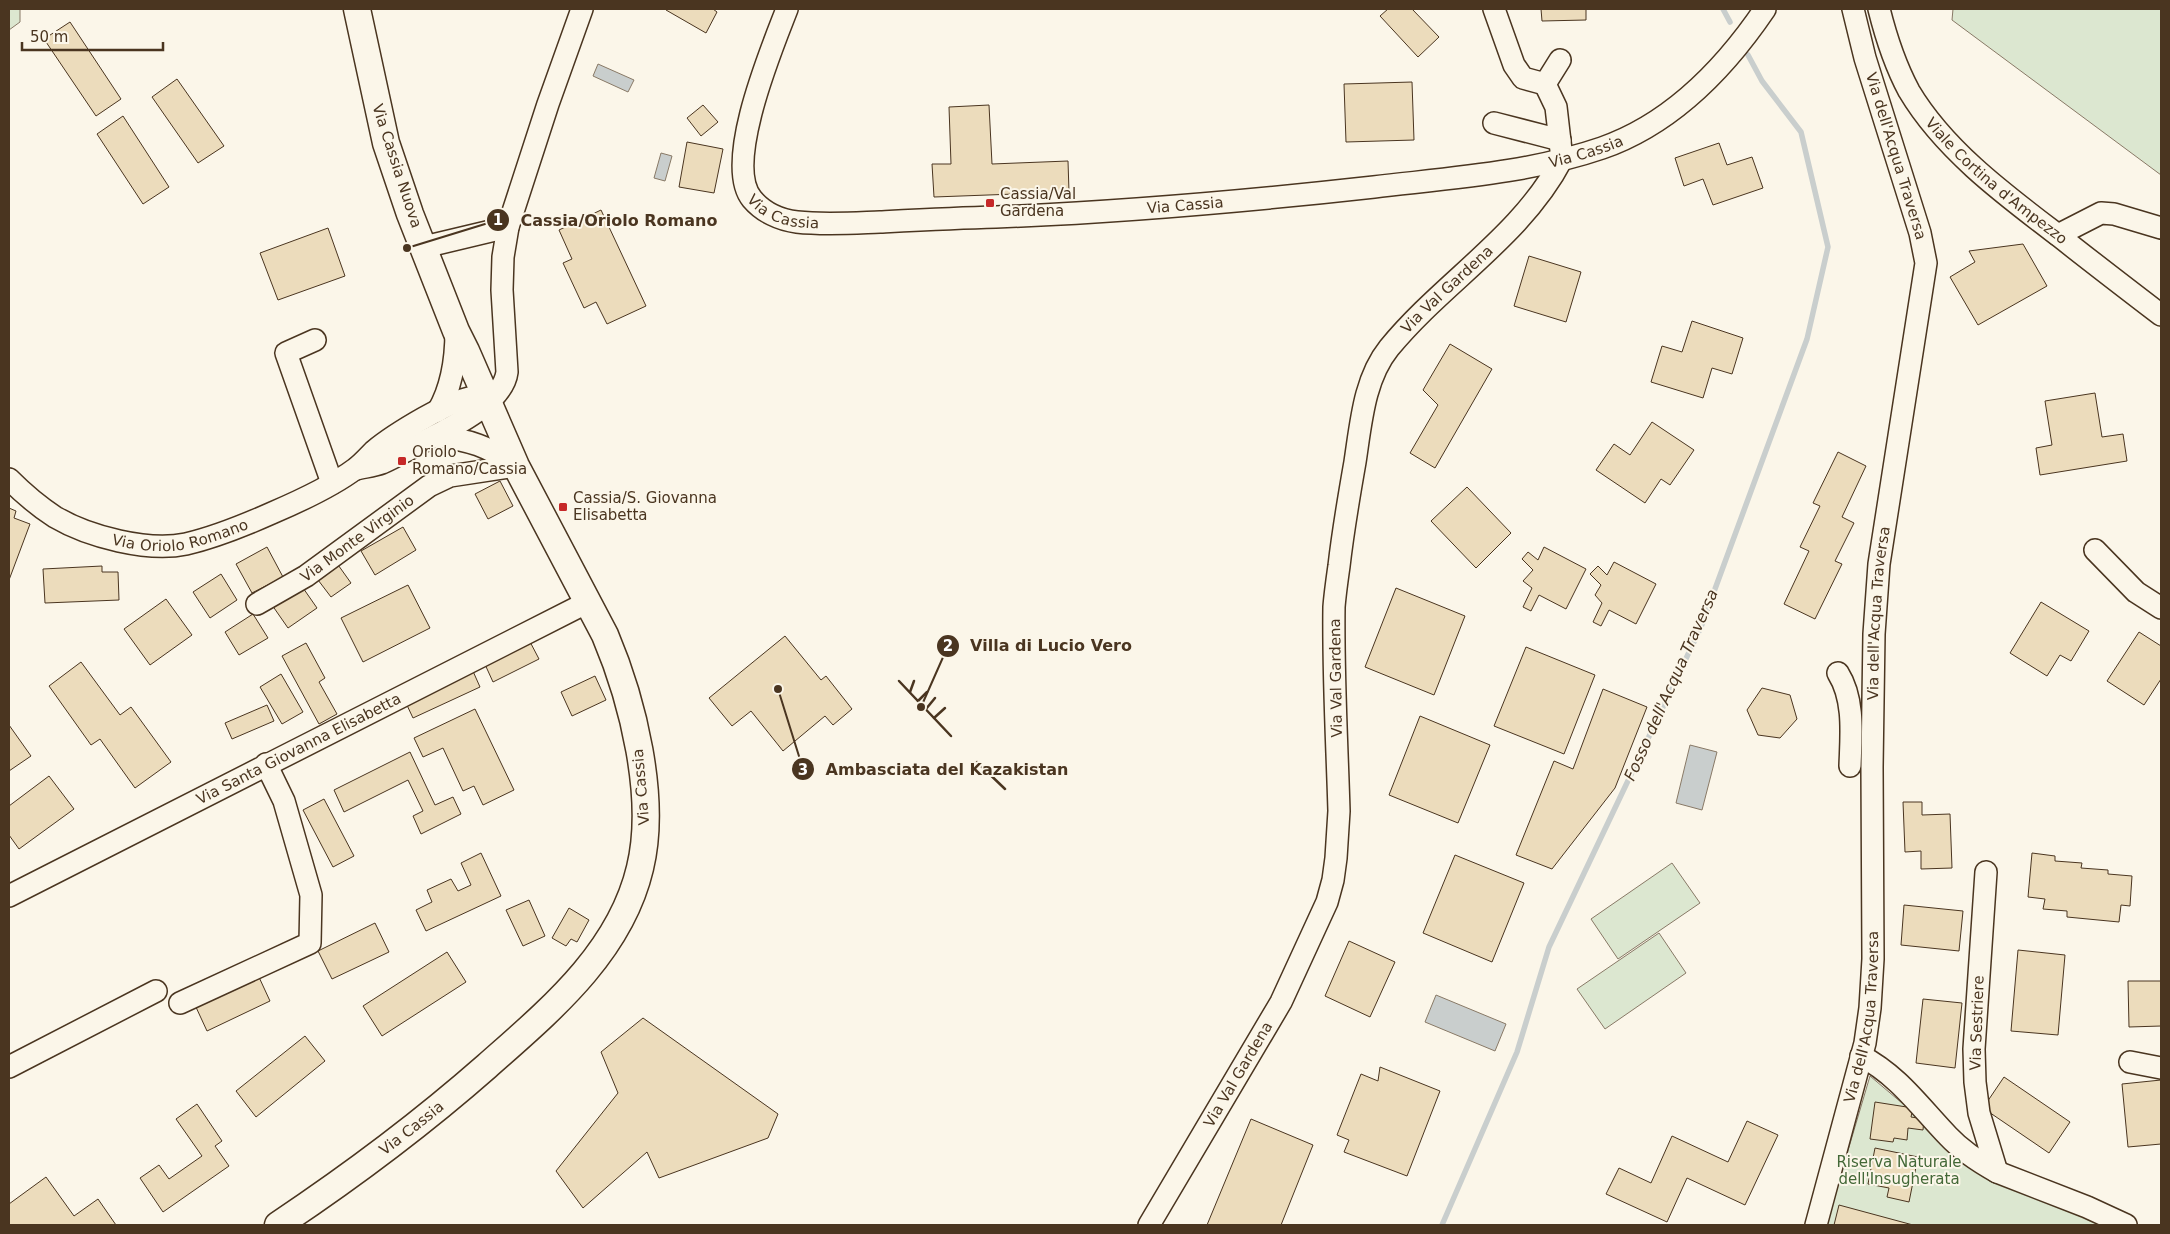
<svg xmlns="http://www.w3.org/2000/svg" width="2170" height="1234" viewBox="0 0 2170 1234" font-family="'DejaVu Sans',sans-serif">
  <rect width="100%" height="100%" fill="#fbf6e9"/>
  <g fill="#dce7d0" stroke="#887966">
    <polygon points="9,9 20,9 20,22 9,30"/>
    <polygon points="1953,9 2161,9 2161,175 1952,20"/>
    <polygon points="1672,863 1700,903 1618,959 1591,919"/>
    <polygon points="1659,933 1686,973 1605,1029 1577,989"/>
    <polygon points="1870,1076 1980,1169 2112,1225 1826,1225"/>
  </g>
  <g fill="#c9cecd" stroke="#887966">
    <polygon points="598,64 634,80 628,92 593,76"/>
    <polygon points="661,153 672,156 665,181 654,178"/>
    <polygon points="1690,745 1717,752 1702,810 1676,803"/>
    <polygon points="1436,995 1506,1024 1495,1051 1425,1022"/>
  </g>
  <g fill="none" stroke-linecap="round" stroke-linejoin="round">
    <g stroke="#c9cecd" stroke-width="5.5">
      <polyline points="1723,9 1730,22"/>
      <polyline points="1442,1225 1517,1052 1549,947 1701,627 1807,339 1828,247 1801,132 1762,81 1748,55"/>
    </g>
  </g>
  <g fill="#ecdcbc" stroke="#4a3520">
    <polygon points="666,9 713,9 717,12 706,33 666,10"/>
    <polygon points="1388,9 1412,9 1439,37 1418,57 1380,16"/>
    <polygon points="1541,9 1586,9 1586,20 1542,21"/>
    <polygon points="70,22 121,99 96,116 44,39"/>
    <polygon points="177,79 224,146 198,163 152,97"/>
    <polygon points="1412,82 1414,140 1346,142 1344,84"/>
    <polygon points="703,105 718,122 701,136 687,118"/>
    <polygon points="989,105 992,164 1068,161 1069,192 934,197 932,164 951,164 949,107"/>
    <polygon points="123,116 169,187 143,204 97,134"/>
    <polygon points="687,142 723,149 714,193 679,187"/>
    <polygon points="1719,143 1727,165 1752,157 1763,188 1713,205 1703,179 1684,186 1675,158"/>
    <polygon points="601,210 646,306 607,324 596,302 584,308 563,263 572,259 559,230"/>
    <polygon points="328,228 345,276 278,300 260,253"/>
    <polygon points="2023,244 2047,286 1978,325 1950,277 1975,262 1969,251"/>
    <polygon points="1529,256 1581,272 1566,322 1514,306"/>
    <polygon points="1692,321 1743,338 1732,374 1712,368 1703,398 1651,382 1662,346 1682,352"/>
    <polygon points="1450,344 1492,369 1435,468 1410,453 1438,405 1423,390"/>
    <polygon points="2095,393 2102,437 2123,434 2127,461 2040,475 2036,448 2052,445 2045,401"/>
    <polygon points="1652,422 1694,450 1670,485 1661,479 1645,503 1596,470 1614,444 1630,455"/>
    <polygon points="1838,452 1866,466 1842,517 1854,523 1835,561 1842,564 1815,619 1784,604 1809,551 1800,547 1820,506 1813,503"/>
    <polygon points="500,481 513,506 488,519 475,494"/>
    <polygon points="1467,487 1511,533 1476,568 1431,521"/>
    <polygon points="9,508 16,511 14,518 30,524 9,580"/>
    <polygon points="403,527 416,550 375,575 361,551"/>
    <polygon points="267,547 283,577 252,593 236,564"/>
    <polygon points="1544,547 1586,569 1566,609 1539,595 1531,611 1523,607 1532,588 1523,581 1533,570 1522,559 1528,552 1538,560"/>
    <polygon points="336,562 351,583 331,597 315,576"/>
    <polygon points="1614,562 1656,584 1636,624 1609,610 1601,626 1593,622 1602,603 1595,595 1601,585 1590,574 1598,566 1607,575"/>
    <polygon points="102,566 102,572 118,572 119,600 45,603 43,569"/>
    <polygon points="221,574 237,600 210,618 193,592"/>
    <polygon points="301,585 317,608 288,628 272,605"/>
    <polygon points="408,585 430,628 363,662 341,618"/>
    <polygon points="1396,588 1465,616 1434,695 1365,667"/>
    <polygon points="166,599 192,635 150,665 124,629"/>
    <polygon points="2041,602 2089,631 2071,661 2060,655 2047,676 2010,653"/>
    <polygon points="253,614 268,638 239,655 225,632"/>
    <polygon points="2139,632 2161,646 2161,679 2144,705 2107,681"/>
    <polygon points="785,636 821,680 826,676 852,709 833,725 825,716 783,751 751,711 732,726 709,698"/>
    <polygon points="528,638 539,659 493,682 483,660"/>
    <polygon points="306,643 325,678 319,682 337,714 319,724 282,656"/>
    <polygon points="1526,647 1595,675 1564,754 1494,726"/>
    <polygon points="81,662 120,715 131,707 171,762 135,788 100,739 91,745 49,686"/>
    <polygon points="472,669 480,687 413,718 405,701"/>
    <polygon points="281,674 303,712 282,724 260,687"/>
    <polygon points="595,676 606,700 572,716 561,692"/>
    <polygon points="1762,688 1790,695 1797,719 1780,738 1758,735 1747,710"/>
    <polygon points="1603,689 1647,707 1615,788 1552,869 1516,855 1554,761 1573,769"/>
    <polygon points="267,705 274,721 232,739 225,723"/>
    <polygon points="475,709 514,790 483,805 474,786 463,791 443,748 423,757 414,738"/>
    <polygon points="1420,716 1490,745 1458,823 1389,795"/>
    <polygon points="9,725 31,756 9,771"/>
    <polygon points="410,752 435,805 453,797 461,814 421,834 413,816 423,811 408,780 344,812 334,790"/>
    <polygon points="49,776 74,809 19,849 9,835 9,806"/>
    <polygon points="324,799 354,856 333,867 303,810"/>
    <polygon points="1903,802 1922,802 1922,815 1950,814 1952,868 1921,869 1921,851 1905,852"/>
    <polygon points="481,853 501,896 426,931 416,910 432,902 427,890 451,879 458,891 471,885 461,863"/>
    <polygon points="2032,853 2055,856 2055,861 2082,863 2081,868 2108,870 2108,874 2132,876 2130,906 2121,905 2119,922 2067,917 2067,911 2043,909 2045,899 2028,897"/>
    <polygon points="1455,855 1524,883 1492,962 1423,933"/>
    <polygon points="529,900 545,936 523,946 506,910"/>
    <polygon points="1904,905 1963,911 1959,951 1901,945"/>
    <polygon points="569,908 589,920 577,942 571,939 566,946 552,938"/>
    <polygon points="375,923 389,952 332,979 318,951"/>
    <polygon points="1349,941 1395,962 1370,1017 1325,996"/>
    <polygon points="2018,950 2065,955 2058,1035 2011,1031"/>
    <polygon points="447,952 466,982 382,1036 363,1006"/>
    <polygon points="258,975 270,1001 207,1031 195,1005"/>
    <polygon points="2128,981 2161,981 2161,1026 2129,1027"/>
    <polygon points="1923,999 1962,1003 1955,1068 1916,1063"/>
    <polygon points="643,1018 778,1114 768,1138 659,1178 647,1152 583,1208 556,1171 618,1093 601,1052"/>
    <polygon points="305,1036 325,1061 256,1117 236,1091"/>
    <polygon points="1380,1067 1440,1091 1407,1176 1344,1152 1349,1140 1337,1135 1361,1074 1378,1081"/>
    <polygon points="2004,1077 2070,1122 2049,1153 1983,1108"/>
    <polygon points="2161,1080 2161,1144 2128,1147 2122,1084"/>
    <polygon points="1875,1102 1913,1108 1911,1117 1924,1119 1923,1130 1908,1128 1907,1140 1894,1138 1893,1142 1870,1139"/>
    <polygon points="197,1104 222,1141 215,1146 229,1166 163,1212 140,1178 159,1165 169,1179 202,1156 176,1119"/>
    <polygon points="1251,1119 1313,1145 1281,1225 1207,1225"/>
    <polygon points="1747,1121 1778,1135 1745,1205 1687,1178 1667,1222 1606,1194 1619,1168 1651,1183 1672,1136 1728,1162"/>
    <polygon points="1875,1148 1918,1157 1909,1202 1887,1197 1889,1188 1868,1184"/>
    <polygon points="46,1177 74,1216 98,1199 116,1225 9,1225 9,1204"/>
    <polygon points="1839,1205 1913,1225 1834,1225"/>
  </g>
  <g fill="none" stroke-linecap="round" stroke-linejoin="round">
    <defs>
      <g id="minor">
        <path id="s1" d="M787,9C772,48 723,164 752,199C763,212 780,220 797,222C824,225 853,223 880,222C919,220 957,218 996,217C1122,212 1248,201 1374,187C1450,178 1529,173 1602,148C1671,124 1725,68 1765,9"/>
        <polyline points="1494,9 1514,65 1523,78 1545,84"/>
        <path id="s2" d="M1879,9C1886,37 1895,65 1909,91C1944,150 2005,195 2059,236C2093,263 2127,289 2161,315"/>
        <polyline points="1560,60 1545,84 1556,107 1562,159"/>
        <polyline points="1494,123 1560,140"/>
        <polyline points="2058,235 2101,213 2114,214 2161,228"/>
        <polyline points="424,247 508,227"/>
        <polyline points="315,340 286,353 332,483"/>
        <path d="M438,411C452,387 456,360 456,331"/>
        <path d="M435,436C470,440 488,446 516,466"/>
        <path d="M356,469C364,467 374,466 382,463C394,458 405,451 417,445C444,431 503,405 507,372L502,290L503,257L508,227L548,104L582,9"/>
        <path id="s3" d="M9,479C23,493 38,506 55,517C89,537 148,552 186,544C216,537 245,525 272,513C300,501 331,487 355,469C362,464 368,457 374,451C392,436 455,396 477,397C481,398 484,400 488,402"/>
        <polyline points="2095,550 2136,592 2161,608"/>
        <path id="s4" d="M257,604L306,576L429,486L450,476L516,466"/>
        <path d="M1838,673C1855,700 1851,736 1850,766"/>
        <polyline points="1986,872 1974,1049 1975,1082 1979,1113 1997,1172"/>
        <path id="s5" d="M9,896L588,602"/>
        <polyline points="180,1003 310,943 311,895 284,801 266,764"/>
        <path d="M1861,1056C1898,1075 1920,1107 1948,1136C1962,1151 1979,1162 1997,1172L2087,1207L2126,1225"/>
        <polyline points="2130,1062 2161,1068"/>
        <polyline points="9,1067 156,991"/>
        <path id="s6" d="M1149,1225L1281,1002L1327,902L1333,880L1336,858L1339,811C1337,743 1333,675 1334,607C1335,594 1337,580 1339,566C1343,531 1349,496 1355,462C1361,423 1364,379 1389,348C1443,282 1522,236 1562,159"/>
        <path id="s7" d="M1816,1225L1865,1043L1870,1008L1873,959L1872,767L1874,634L1879,564L1926,263L1920,233L1865,58L1853,9"/>
      </g>
      <g id="major">
        <path id="s8" d="M278,1225C350,1177 421,1124 487,1066C549,1011 620,953 640,868C657,798 633,701 605,635L516,466L466,351L456,331L410,214L386,143L357,9"/>
      </g>
    </defs>
    <use href="#minor" stroke="#4a3520" stroke-width="24"/>
    <use href="#major" stroke="#4a3520" stroke-width="29"/>
    <use href="#minor" stroke="#fbf6e9" stroke-width="21"/>
    <use href="#major" stroke="#fbf6e9" stroke-width="26"/>
    <g stroke="#4a3520" stroke-width="2.5">
      <polyline points="899,681 951,736"/>
      <polyline points="910,692 914,681"/>
      <polyline points="918,701 927,692"/>
      <polyline points="926,709 935,698"/>
      <polyline points="934,718 945,708"/>
      <polyline points="977,762 1005,789"/>
    </g>
  </g>
  <g fill="#c62828" stroke="#fbf6e9" stroke-width="2">
    <rect x="985" y="198" width="10" height="10" rx="2.5"/>
    <rect x="397" y="456" width="10" height="10" rx="2.5"/>
    <rect x="558" y="502" width="10" height="10" rx="2.5"/>
  </g>
  <g text-anchor="middle" dominant-baseline="central" stroke-width="4" stroke-linejoin="round" paint-order="stroke">
    <g font-size="15" fill="#4a3520" stroke="#fbf6e9">
      <text stroke="none"><textPath href="#s1" startOffset="1044">Via Cassia</textPath></text>
      <text transform="translate(1896 156) rotate(73)">Via dell'Acqua Traversa</text>
      <text transform="translate(397 166) rotate(72)">Via Cassia Nuova</text>
      <text stroke="none"><textPath href="#s2" startOffset="214">Viale Cortina d'Ampezzo</textPath></text>
      <text stroke="none"><textPath href="#s1" startOffset="639">Via Cassia</textPath></text>
      <text stroke="none"><textPath href="#s1" startOffset="234">Via Cassia</textPath></text>
      <text stroke="none"><textPath href="#s6" startOffset="1015">Via Val Gardena</textPath></text>
      <text stroke="none"><textPath href="#s3" startOffset="191">Via Oriolo Romano</textPath></text>
      <text stroke="none"><textPath href="#s4" startOffset="120">Via Monte Virginio</textPath></text>
      <text stroke="none"><textPath href="#s7" startOffset="619">Via dell'Acqua Traversa</textPath></text>
      <text transform="translate(1336 678) rotate(-91)">Via Val Gardena</text>
      <text stroke="none"><textPath href="#s5" startOffset="325">Via Santa Giovanna Elisabetta</textPath></text>
      <text transform="translate(641 787) rotate(-95)">Via Cassia</text>
      <text stroke="none"><textPath href="#s7" startOffset="214">Via dell'Acqua Traversa</textPath></text>
      <text transform="translate(1977 1023) rotate(-88)">Via Sestriere</text>
      <text stroke="none"><textPath href="#s6" startOffset="175">Via Val Gardena</textPath></text>
      <text stroke="none"><textPath href="#s8" startOffset="165">Via Cassia</textPath></text>
    </g>
    <g font-size="15" fill="#4a3520" stroke="#fbf6e9" text-anchor="start">
      <text x="1000" y="194">Cassia/Val<tspan x="1000" dy="17">Gardena</tspan></text>
      <text x="412" y="452">Oriolo<tspan x="412" dy="17">Romano/Cassia</tspan></text>
      <text x="573" y="498">Cassia/S. Giovanna<tspan x="573" dy="17">Elisabetta</tspan></text>
    </g>
    <g font-size="15" fill="#436837" stroke="#fbf6e9">
      <text x="1899" y="1162">Riserva Naturale<tspan x="1899" dy="17">dell'Insugherata</tspan></text>
    </g>
    <g font-size="16" font-style="italic" fill="#4a3520" stroke="#fbf6e9">
      <text transform="translate(1671 685) rotate(-66)">Fosso dell'Acqua Traversa</text>
    </g>
  </g>
  <path fill="none" stroke="#4a3520" stroke-width="2" d="M407 248L498 220M921 707L948 646M778 689L803 769"/>
  <g fill="#4a3520" stroke="#fbf6e9" stroke-width="2">
    <circle cx="407" cy="248" r="5"/>
    <circle cx="921" cy="707" r="5"/>
    <circle cx="778" cy="689" r="5"/>
    <circle cx="498" cy="220" r="12"/>
    <circle cx="948" cy="646" r="12"/>
    <circle cx="803" cy="769" r="12"/>
  </g>
  <g font-size="15" text-anchor="middle" font-weight="bold" fill="#fff">
    <text x="498" y="225">1</text>
    <text x="948" y="651">2</text>
    <text x="803" y="775">3</text>
  </g>
  <g font-size="16" text-anchor="middle" font-weight="bold" fill="#4a3520" stroke="#fbf6e9" stroke-width="4" stroke-linejoin="round" paint-order="stroke">
    <text x="619" y="226">Cassia/Oriolo Romano</text>
    <text x="1051" y="651">Villa di Lucio Vero</text>
    <text x="947" y="775">Ambasciata del Kazakistan</text>
  </g>
  <rect width="2170" height="1234" fill="none" stroke="#4a3520" stroke-width="20"/>
  <path d="M22 42v8h141v-8" fill="none" stroke="#4a3520" stroke-width="2.5"/>
  <text x="30" y="42" font-size="15" fill="#4a3520" stroke="#fbf6e9" stroke-width="4" paint-order="stroke">50 m</text>
</svg>
